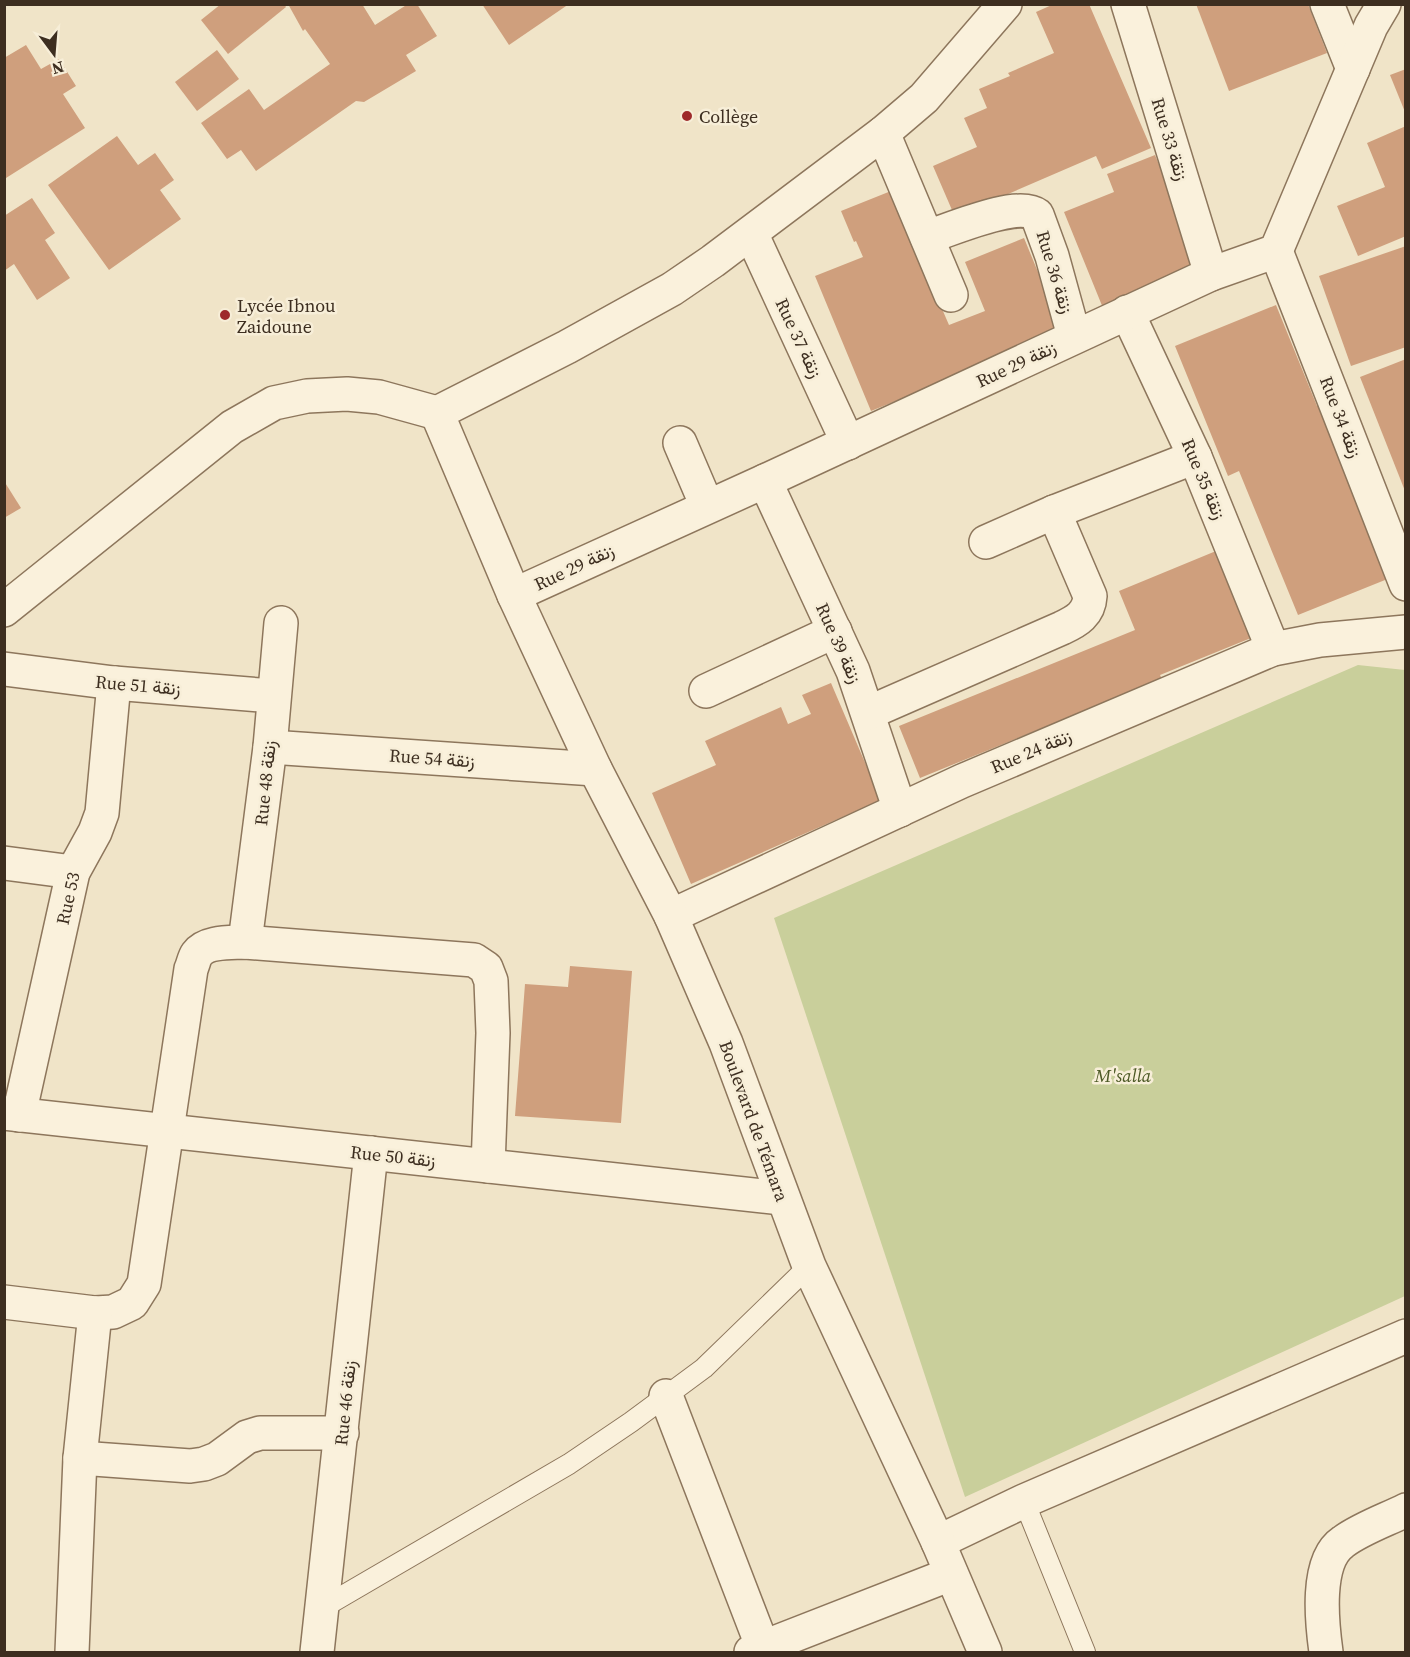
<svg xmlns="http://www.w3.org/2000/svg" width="1410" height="1657" viewBox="0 0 1410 1657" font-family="'Source Serif 4',Vazirmatn,serif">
  <rect width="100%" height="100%" fill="#f0e4c8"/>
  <polygon fill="#c9cf9b" points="1358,665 1405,670 1405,1296 965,1497 774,918"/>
  <g fill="#cf9f7d">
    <polygon points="221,4 284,4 286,7 228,54 201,20"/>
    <polygon points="288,4 362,4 375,25 408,4 417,4 437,36 406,55 416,71 364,102 356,101 256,171 241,150 227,159 201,123 249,89 264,110 330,64 305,29 303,31"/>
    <polygon points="482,4 569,4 509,45"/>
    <polygon points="1054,4 1089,4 1151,148 1102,169 1096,156 955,217 933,166 977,147 964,118 987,108 979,89 1010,76 1008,73 1054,53 1036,12"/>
    <polygon points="1196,4 1308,4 1327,53 1229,91"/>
    <polygon points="26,45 41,69 59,59 76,86 63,94 85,128 6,178 4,58"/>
    <polygon points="217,50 239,79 197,111 175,82"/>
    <polygon points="1406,69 1406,112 1405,112 1390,75"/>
    <polygon points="1406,126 1406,236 1358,256 1337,206 1385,187 1367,143"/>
    <polygon points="117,136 138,165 155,153 174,180 160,190 181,219 109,270 48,185"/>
    <polygon points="1155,155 1203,273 1105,313 1064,212 1114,192 1107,174"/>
    <polygon points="891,191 949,325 985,311 965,262 1024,238 1063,333 871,411 815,276 863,257 856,241 854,242 841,211"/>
    <polygon points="32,198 55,233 45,240 70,278 37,300 14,264 4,271 4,216"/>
    <polygon points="1406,246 1406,347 1351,366 1319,276"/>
    <polygon points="1276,305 1317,406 1320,406 1390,578 1298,615 1239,471 1228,476 1175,346"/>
    <polygon points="1406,359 1406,491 1405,491 1360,377"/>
    <polygon points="4,481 21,508 4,518"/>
    <polygon points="1216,551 1251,638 1160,675 1162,679 920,778 899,726 1135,630 1119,591"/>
    <polygon points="831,683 881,800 691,884 652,793 716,765 705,741 781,707 788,724 811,714 802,695"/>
    <polygon points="570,966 632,971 621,1123 515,1116 525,984 568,987"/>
  </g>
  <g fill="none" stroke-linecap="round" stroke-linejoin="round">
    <defs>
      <g id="service">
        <polyline points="1024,1501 1085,1652"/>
        <polyline points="322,1608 569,1464 631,1422 704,1368 809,1266"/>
      </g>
      <g id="minor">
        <polyline points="1128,4 1211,274"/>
        <polyline points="1327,4 1353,69"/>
        <polyline points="883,133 951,295"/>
        <polyline points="751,233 848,443"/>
        <path d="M927,237C950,230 1018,200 1037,215L1052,256L1074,336"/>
        <polyline points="1276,251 1406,584"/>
        <polyline points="1127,312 1195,457 1273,649"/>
        <polyline points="680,443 707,506"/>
        <polyline points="765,481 853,671 900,810"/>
        <polyline points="986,542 1054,512 1195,457"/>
        <polyline points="514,595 765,481 1211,274 1276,251 1371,26 1384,4"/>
        <polyline points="4,610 232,427 274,403 307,396 347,394 379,397 437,413"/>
        <polyline points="4,669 114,683 273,696"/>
        <polyline points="706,691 835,631"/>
        <path d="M868,713L1062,628C1077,621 1089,614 1090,596L1054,512"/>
        <polyline points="270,747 595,769"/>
        <polyline points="4,863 73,872"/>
        <polyline points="671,916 962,781 1273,649 1320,640 1406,632"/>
        <polyline points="245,942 270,747 281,623"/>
        <polyline points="4,1113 782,1198"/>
        <path id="s1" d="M19,1115L73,872L95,832L102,813L114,683"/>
        <path d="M4,1302L95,1313L113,1312L132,1303L144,1284L191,969C193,965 194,958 197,954C206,941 231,943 245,942L474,960L486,968L491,981L493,1033L488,1166"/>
        <polyline points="666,1396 763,1648"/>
        <polyline points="80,1458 190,1466 204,1464 217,1459 247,1437 260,1433 342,1433"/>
        <polyline points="938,1542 1024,1501 1406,1336"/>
        <polyline points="72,1652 80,1458 95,1313"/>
        <polyline points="317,1652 371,1153"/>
        <polyline points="751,1652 951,1574"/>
        <polyline points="985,1652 938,1542 809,1266 726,1043 671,916 595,769 514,595 437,413 567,347 672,289 713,261 883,133 924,98 1005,4"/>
        <path d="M1326,1652C1322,1623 1315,1561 1343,1542C1360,1529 1386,1520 1406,1510"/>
      </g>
    </defs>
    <use href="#service" stroke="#8d765c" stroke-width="22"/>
    <use href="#minor" stroke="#8d765c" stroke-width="36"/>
    <use href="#service" stroke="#faf1dc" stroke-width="20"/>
    <use href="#minor" stroke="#faf1dc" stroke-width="33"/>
  </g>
  <g fill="#9e2a2b" stroke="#f7eed8" stroke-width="2">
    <circle cx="687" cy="116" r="6"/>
    <circle cx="225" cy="315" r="6"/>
  </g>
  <g text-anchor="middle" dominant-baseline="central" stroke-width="5" stroke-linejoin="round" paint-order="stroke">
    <g font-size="18" fill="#3d2e20" stroke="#f7eed8" text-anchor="start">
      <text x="699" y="116">Collège</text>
      <text x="237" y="305">Lycée Ibnou<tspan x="237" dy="21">Zaidoune</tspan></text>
    </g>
    <g font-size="18" fill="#3d2e20" stroke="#f7eed8">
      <text transform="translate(1170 139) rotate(73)">Rue 33 زنقة</text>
      <text transform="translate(1055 272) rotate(73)">Rue 36 زنقة</text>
      <text transform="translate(799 338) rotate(65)">Rue 37 زنقة</text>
      <text transform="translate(1016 364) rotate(-25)">Rue 29 زنقة</text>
      <text transform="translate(1341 417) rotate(69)">Rue 34 زنقة</text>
      <text transform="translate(1204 479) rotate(67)">Rue 35 زنقة</text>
      <text transform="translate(574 567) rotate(-25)">Rue 29 زنقة</text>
      <text transform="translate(839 643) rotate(66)">Rue 39 زنقة</text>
      <text transform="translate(138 685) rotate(5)">Rue 51 زنقة</text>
      <text transform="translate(1031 751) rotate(-23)">Rue 24 زنقة</text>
      <text transform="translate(432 758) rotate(4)">Rue 54 زنقة</text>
      <text transform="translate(265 783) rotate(-84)">Rue 48 زنقة</text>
      <text stroke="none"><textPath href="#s1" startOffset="222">Rue 53</textPath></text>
      <text transform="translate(754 1121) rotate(70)">Boulevard de Témara</text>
      <text transform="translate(393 1156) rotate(6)">Rue 50 زنقة</text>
      <text transform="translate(345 1403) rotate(-84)">Rue 46 زنقة</text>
    </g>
    <g font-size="18" font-style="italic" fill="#4d5a26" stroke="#f7eed8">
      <text x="1123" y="1075">M'salla</text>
    </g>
  </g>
  <rect width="1410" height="1657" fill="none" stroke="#3d2e20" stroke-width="12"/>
  <g transform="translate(54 54) rotate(164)" stroke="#f7eed8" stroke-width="4.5" paint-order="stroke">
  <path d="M0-4.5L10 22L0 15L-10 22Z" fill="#3d2e20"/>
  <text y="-9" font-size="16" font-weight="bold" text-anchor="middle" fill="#3d2e20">N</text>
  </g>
</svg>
